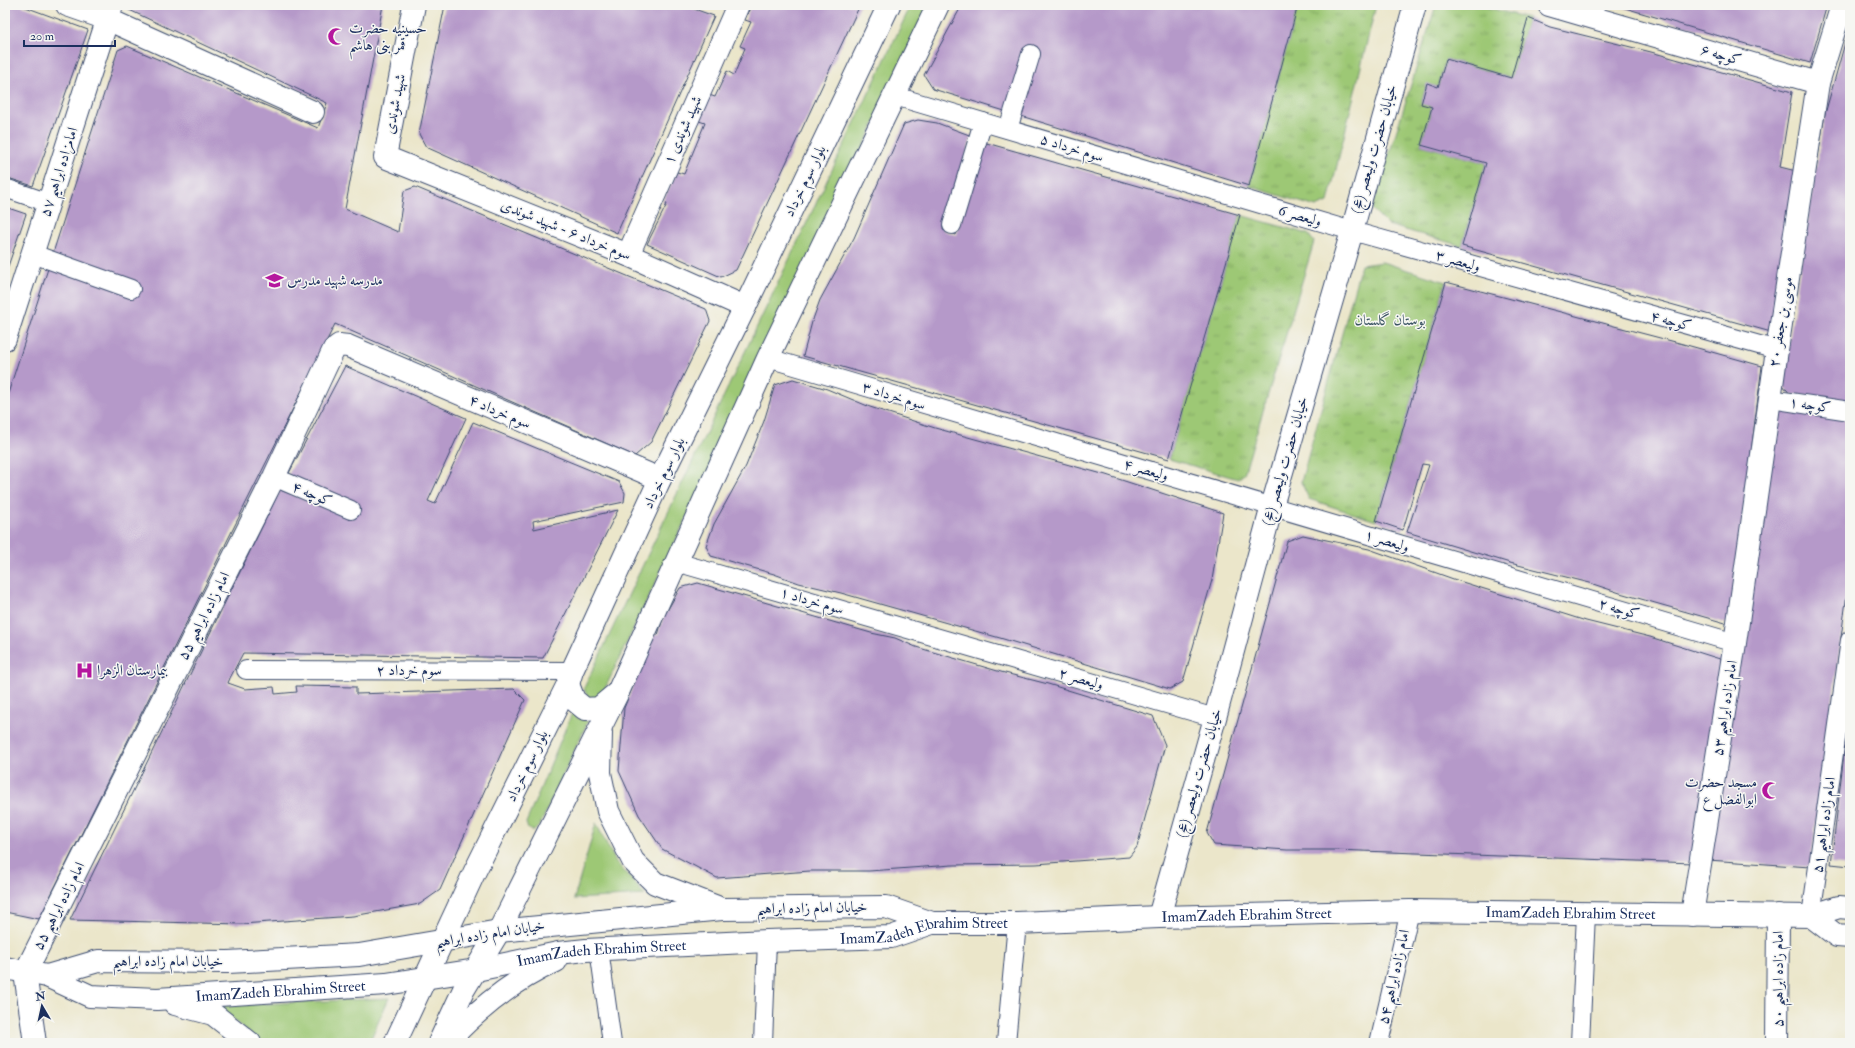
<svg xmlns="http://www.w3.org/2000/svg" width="1855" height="1048" viewBox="0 0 1855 1048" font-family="'IM FELL Double Pica',Amiri,serif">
  <defs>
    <pattern id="park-tufts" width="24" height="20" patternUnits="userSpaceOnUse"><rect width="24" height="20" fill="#9dc875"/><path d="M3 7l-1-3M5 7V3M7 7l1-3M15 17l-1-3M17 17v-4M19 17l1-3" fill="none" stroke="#7fa363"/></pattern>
  </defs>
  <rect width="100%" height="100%" fill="#f6f6f2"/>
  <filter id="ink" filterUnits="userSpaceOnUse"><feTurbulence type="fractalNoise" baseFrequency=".025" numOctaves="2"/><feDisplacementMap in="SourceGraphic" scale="8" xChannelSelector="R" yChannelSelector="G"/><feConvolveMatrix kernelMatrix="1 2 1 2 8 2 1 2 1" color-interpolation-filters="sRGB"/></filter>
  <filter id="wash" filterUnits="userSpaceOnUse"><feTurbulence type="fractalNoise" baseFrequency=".012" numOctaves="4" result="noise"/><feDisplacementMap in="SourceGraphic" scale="16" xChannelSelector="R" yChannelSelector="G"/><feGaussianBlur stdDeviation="0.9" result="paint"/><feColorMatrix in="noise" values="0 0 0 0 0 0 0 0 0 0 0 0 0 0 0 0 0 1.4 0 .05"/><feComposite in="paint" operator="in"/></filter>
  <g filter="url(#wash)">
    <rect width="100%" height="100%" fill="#ebe6ca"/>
    <g fill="#9dc875" stroke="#5c7c6a">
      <polygon points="911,5 931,5 601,697 593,700 587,696 584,688"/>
      <polygon points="572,713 578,718 588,721 540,825 534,831 528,829 526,823"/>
      <polygon points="596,823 616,862 645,895 574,899"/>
      <polygon points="389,998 369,1043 260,1043 219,1006"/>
    </g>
    <g fill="url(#park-tufts)" stroke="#5c7c6a">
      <polygon points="1298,5 1376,5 1328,202 1316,207 1249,186"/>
      <polygon points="1436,5 1478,5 1528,18 1511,78 1446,59 1438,87 1427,84 1421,103 1432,107 1421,145 1486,163 1462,246 1388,225 1372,209"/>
      <polygon points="1240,215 1308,234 1314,242 1244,474 1238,479 1169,459"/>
      <polygon points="1382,262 1446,282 1376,521 1309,499 1301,482 1361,265"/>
    </g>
    <g id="blocks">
      <g fill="#b599c9">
        <polygon points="5,5 20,5 88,30 33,186 5,177"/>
        <polygon points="124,5 383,5 345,209 398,232 404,191 415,187 706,309 710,321 651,442 635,456 335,324 39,919 5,912 5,403 118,50 127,46 318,128 327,103 123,7"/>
        <polygon points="445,5 683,5 714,16 617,233 426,147 419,134"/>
        <polygon points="751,5 860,5 736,270 721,277 647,244 667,204 662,203 677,172 684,174 705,123 699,121 709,95 715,97 727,71 734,75 745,48 740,46 751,22 745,20"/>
        <polygon points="962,5 1298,5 1249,186 933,89 924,75"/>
        <polygon points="1615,5 1827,5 1810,63"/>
        <polygon points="1528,18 1550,27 1651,52 1792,92 1780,167 1800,172 1771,332 1462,246 1486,163 1421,145 1432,107 1421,104 1427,83 1438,87 1446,59 1511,78"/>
        <polygon points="1850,25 1850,402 1790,394 1783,385 1803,248 1825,114"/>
        <polygon points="918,120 937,123 972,136 943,230 956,235 983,142 1240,215 1169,459 803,356 812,322 820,300 854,238 904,124"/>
        <polygon points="5,207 26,214 5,275"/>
        <polygon points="1446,282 1683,344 1762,366 1729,624 1620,593 1590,583 1510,563 1407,532 1429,465 1422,464 1403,530 1376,521"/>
        <polygon points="345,366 466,418 428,501 435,504 473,422 619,482 625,493 624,502 533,521 534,529 618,510 543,658 243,653 230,678 228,683 245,689 274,687 275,694 297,692 296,686 356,687 356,694 514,689 525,700 440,890 420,904 353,916 242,924 70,920 280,490 354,518 288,475"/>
        <polygon points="793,379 827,389 870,407 935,428 1106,475 1223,513 1212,580 1183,682 1170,689 1000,638 841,593 799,583 774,574 711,556 706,546 714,524 746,466 764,421 775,385"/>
        <polygon points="1777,407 1850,420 1850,571 1810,867 1708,860"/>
        <polygon points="1303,535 1369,549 1459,581 1586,621 1650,637 1723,660 1693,863 1334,850 1287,850 1214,845 1207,833 1287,541"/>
        <polygon points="698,583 871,633 895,638 916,647 1001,672 1048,684 1153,716 1165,745 1137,847 1129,857 1036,864 952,865 869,871 810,871 717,878 662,849 639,815 619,771 624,708 654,635 658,635 663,618 680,588"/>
        <polygon points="1849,711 1850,711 1850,866 1831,864"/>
      </g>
    </g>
  </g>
  <g filter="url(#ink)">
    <use href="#blocks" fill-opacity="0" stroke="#3a4a6e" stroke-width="1"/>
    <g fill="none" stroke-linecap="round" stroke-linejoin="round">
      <defs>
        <g id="lane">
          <polyline points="895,96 1352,231 1777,350"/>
          <polyline points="1008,129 1031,54"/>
          <polyline points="5,188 49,203"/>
          <polyline points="952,225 983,122"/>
          <polyline points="33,254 131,289"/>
          <polyline points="768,358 1735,643"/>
          <polyline points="1770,399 1850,411"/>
          <polyline points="274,477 351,510"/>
          <polyline points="676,562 1215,718"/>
          <polyline points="246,670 572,671"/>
          <polyline points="1811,916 1850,640"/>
          <polyline points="599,949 612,1043"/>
          <polyline points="763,1043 767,941"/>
          <polyline points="1006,1043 1017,923"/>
          <polyline points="1379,1043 1410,911"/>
          <polyline points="1580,1043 1586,914"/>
        </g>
        <g id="street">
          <polyline points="67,5 107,19 313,112"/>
          <polyline points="1549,5 1818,83"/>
          <polyline points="628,255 738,5"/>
          <polyline points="5,339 112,5"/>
          <polyline points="1692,915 1735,643 1777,350 1818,83 1842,5"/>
          <polyline points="35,1043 25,973 274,477 334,349 339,345 348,346 660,479"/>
          <polyline points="1777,1043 1778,915"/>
        </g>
        <g id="secondary">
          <polyline points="414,5 385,157 628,255 745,307"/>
          <polyline points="568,684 574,700 585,709 599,708 617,693"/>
          <polyline points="601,733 600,773 608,811 633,861 655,883 717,907"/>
          <polyline points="1811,916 1837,936 1850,937"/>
          <polyline points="1159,917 1215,718 1272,506 1352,231 1415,5"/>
          <path id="s1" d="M5,968L47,976L90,996L157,999L386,984L476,970L558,953L586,950L767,941L891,937L932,923H1017L1159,917L1410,911L1811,916L1839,907L1850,908"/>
          <polyline points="47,976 98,961 228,962 359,955 499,931 722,909 886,907 932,923"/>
          <polyline points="175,1004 213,1014 250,1043"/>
          <polyline points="395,1043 475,871 568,684 572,671 660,479 745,307 889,5"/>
          <polyline points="439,1043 464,989 499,931 618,692 768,358 938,5"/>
          <path d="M446,1043C478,1009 513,980 556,961"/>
        </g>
      </defs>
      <use href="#lane" stroke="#3a4a6e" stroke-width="20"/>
      <use href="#street" stroke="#3a4a6e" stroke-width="24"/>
      <use href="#secondary" stroke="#3a4a6e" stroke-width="24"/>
      <use href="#lane" stroke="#fff" stroke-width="18"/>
      <use href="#street" stroke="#fff" stroke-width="22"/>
      <use href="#secondary" stroke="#fff" stroke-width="22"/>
    </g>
  </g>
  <defs>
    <symbol id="mosque-bare" viewBox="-9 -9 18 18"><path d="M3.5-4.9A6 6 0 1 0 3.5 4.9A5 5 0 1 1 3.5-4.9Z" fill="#b5179e" stroke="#f6f6f2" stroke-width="2.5" paint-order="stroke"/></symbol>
    <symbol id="school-bare" viewBox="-9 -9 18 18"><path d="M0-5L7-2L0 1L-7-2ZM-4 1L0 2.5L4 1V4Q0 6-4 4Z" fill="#b5179e" stroke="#f6f6f2" stroke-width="2.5" paint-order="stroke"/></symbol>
    <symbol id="hospital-bare" viewBox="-9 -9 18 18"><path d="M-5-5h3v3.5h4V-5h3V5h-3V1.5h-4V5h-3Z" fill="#b5179e" stroke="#f6f6f2" stroke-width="2.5" paint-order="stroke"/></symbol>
  </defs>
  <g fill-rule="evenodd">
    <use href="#mosque-bare" x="324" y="24" width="25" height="25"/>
    <use href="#school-bare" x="262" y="268" width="25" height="25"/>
    <use href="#hospital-bare" x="72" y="658" width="25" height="25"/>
    <use href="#mosque-bare" x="1758" y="778" width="25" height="25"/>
  </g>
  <g text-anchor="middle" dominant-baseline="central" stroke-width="3" stroke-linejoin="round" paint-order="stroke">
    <g font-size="15" fill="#1b2f5e" stroke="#f6f6f2" text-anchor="start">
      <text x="349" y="28">حسینیه حضرت<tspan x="349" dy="17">قمر بنی هاشم</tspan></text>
      <text x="287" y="280">مدرسه شهید مدرس</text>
      <text x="97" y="670">بیمارستان الزهرا</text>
      <text x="1757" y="782" text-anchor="end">مسجد حضرت<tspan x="1757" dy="17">ابوالفضل ع</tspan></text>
    </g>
    <g font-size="15" fill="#1b2f5e" stroke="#f6f6f2">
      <text transform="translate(1721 55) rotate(16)">کوچه ۶</text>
      <text transform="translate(395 104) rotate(-79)">شهید شوندی</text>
      <text transform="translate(683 130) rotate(-66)">شهید شوندی ۱</text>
      <text transform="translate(1072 148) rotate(17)">سوم خرداد ۵</text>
      <text transform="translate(1374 149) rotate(-74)">خیابان حضرت ولیعصر (عج)</text>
      <text transform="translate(59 172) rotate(-72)">امامزاده ابراهیم ۵۷</text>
      <text transform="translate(805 181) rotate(-64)">بلوار سوم خرداد</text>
      <text transform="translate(1300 216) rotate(16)">ولیعصر 6</text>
      <text transform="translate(566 230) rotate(22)">سوم خرداد ۶ - شهید شوندی</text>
      <text transform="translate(1458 261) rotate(16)">ولیعصر ۳</text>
      <text transform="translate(1671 321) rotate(15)">کوچه ۴</text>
      <text transform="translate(1781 322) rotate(-81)">موسی بن جعفر ۲۰</text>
      <text transform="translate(894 396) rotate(17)">سوم خرداد ۳</text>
      <text transform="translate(1810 405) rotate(8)">کوچه ۱</text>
      <text transform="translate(500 412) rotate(23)">سوم خرداد ۴</text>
      <text transform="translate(1285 461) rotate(-74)">خیابان حضرت ولیعصر (عج)</text>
      <text transform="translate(1146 470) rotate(16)">ولیعصر ۴</text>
      <text transform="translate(664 473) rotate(-64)">بلوار سوم خرداد</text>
      <text transform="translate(312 494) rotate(23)">کوچه ۴</text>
      <text transform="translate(1387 541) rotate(17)">ولیعصر ۱</text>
      <text transform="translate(812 601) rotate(16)">سوم خرداد ۱</text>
      <text transform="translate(1619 609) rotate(16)">کوچه ۲</text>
      <text transform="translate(204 616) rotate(-63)">امام زاده ابراهیم ۵۵</text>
      <text x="409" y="670">سوم خرداد ۲</text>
      <text transform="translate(1081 679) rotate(16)">ولیعصر ۲</text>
      <text transform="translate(1725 708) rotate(-81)">امام زاده ابراهیم ۵۳</text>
      <text transform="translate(527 766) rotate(-64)">بلوار سوم خرداد</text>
      <text transform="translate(1199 773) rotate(-74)">خیابان حضرت ولیعصر (عج)</text>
      <text transform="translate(1824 825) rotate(-82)">امام زاده ابراهیم ۵۱</text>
      <text transform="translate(59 906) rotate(-63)">امام زاده ابراهیم ۵۵</text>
      <text transform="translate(812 908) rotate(-1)">خیابان امام زاده ابراهیم</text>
      <text stroke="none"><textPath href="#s1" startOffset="1577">ImamZadeh Ebrahim Street</textPath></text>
      <text stroke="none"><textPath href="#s1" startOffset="1253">ImamZadeh Ebrahim Street</textPath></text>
      <text stroke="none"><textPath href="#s1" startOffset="929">ImamZadeh Ebrahim Street</textPath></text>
      <text transform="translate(490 934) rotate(-9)">خیابان امام زاده ابراهیم</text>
      <text stroke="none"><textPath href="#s1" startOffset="605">ImamZadeh Ebrahim Street</textPath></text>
      <text x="168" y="961">خیابان امام زاده ابراهیم</text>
      <text transform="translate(1394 977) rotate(-77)">امام زاده ابراهیم ۵۴</text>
      <text transform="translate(1778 979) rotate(-90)">امام زاده ابراهیم ۵۰</text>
      <text stroke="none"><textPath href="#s1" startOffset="281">ImamZadeh Ebrahim Street</textPath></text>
    </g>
    <g font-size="15" fill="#3c5564" stroke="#f6f6f2">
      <text x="1390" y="320">بوستان گلستان</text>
    </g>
  </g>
  <rect width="1855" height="1048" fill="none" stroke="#f6f6f2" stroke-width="20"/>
  <g transform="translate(42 1006) rotate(351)" stroke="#f6f6f2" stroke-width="3" paint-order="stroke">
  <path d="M0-3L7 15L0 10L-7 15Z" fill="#1b2f5e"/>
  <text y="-6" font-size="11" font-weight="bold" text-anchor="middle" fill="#1b2f5e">N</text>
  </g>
  <path d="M24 40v6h91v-6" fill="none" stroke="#1b2f5e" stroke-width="2"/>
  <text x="30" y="40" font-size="12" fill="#1b2f5e" stroke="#f6f6f2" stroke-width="3" paint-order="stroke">20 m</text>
</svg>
